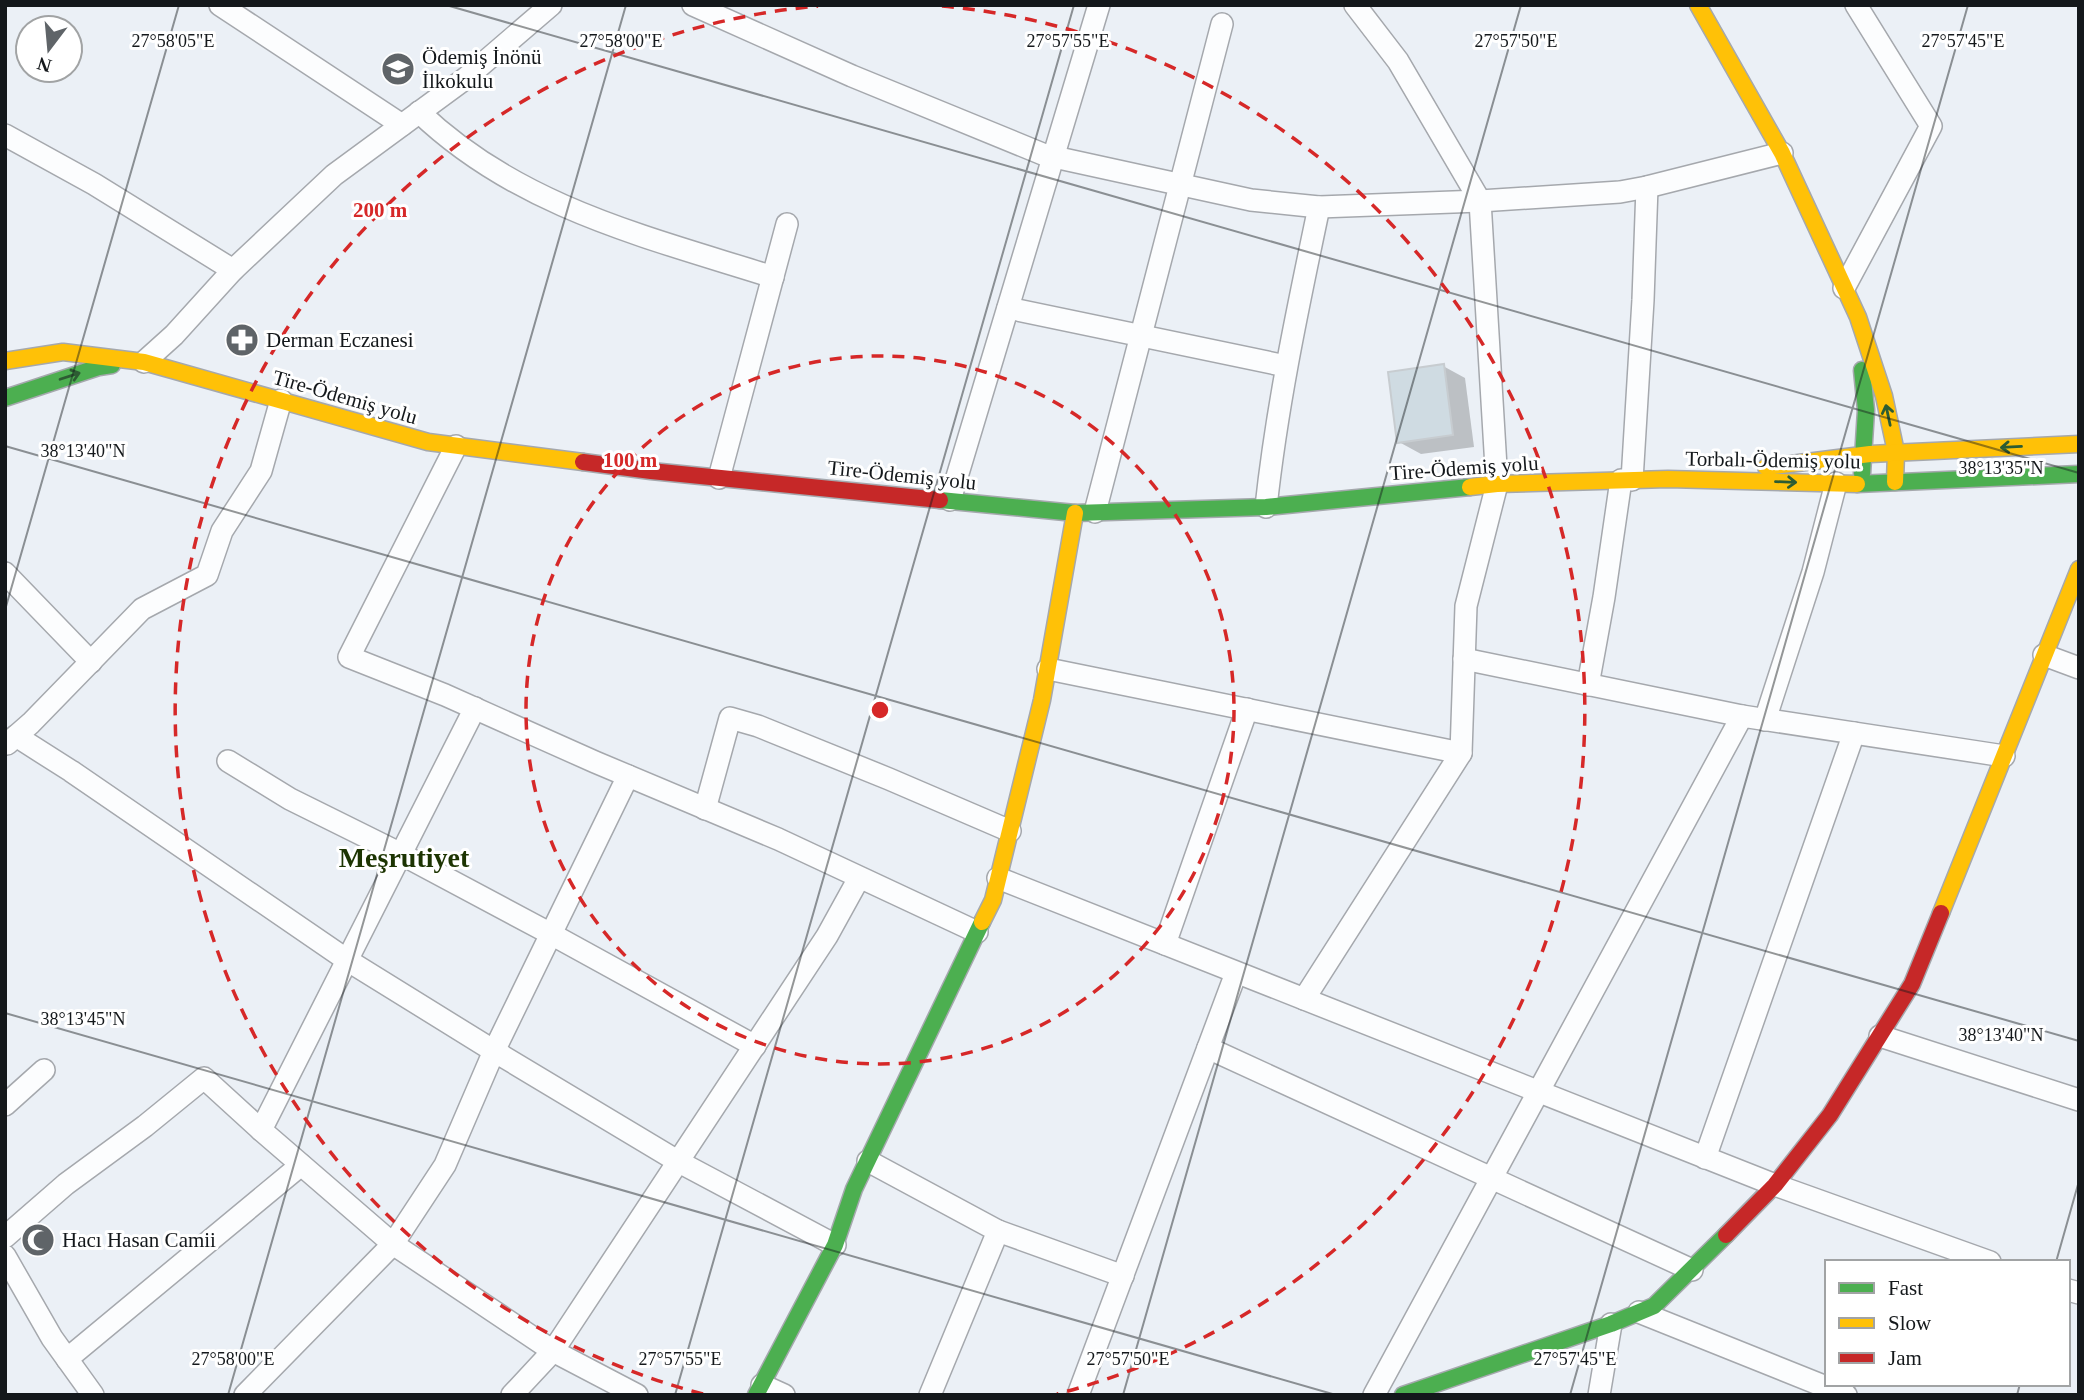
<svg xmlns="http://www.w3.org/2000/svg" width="2084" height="1400" viewBox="0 0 2084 1400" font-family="Georgia,serif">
  <rect width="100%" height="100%" fill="#ebf0f6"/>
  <polygon fill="#0003" points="1443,366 1465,378 1474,447 1421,454 1399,442"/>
  <polygon fill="#cfdbe2" stroke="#c7ccd0" stroke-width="2" points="1444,364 1453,435 1397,443 1388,372"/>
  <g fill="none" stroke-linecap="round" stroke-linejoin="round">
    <defs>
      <g id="street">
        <polyline points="220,5 402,125"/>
        <polyline points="693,5 852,76 1045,155 1251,200 1319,207 1480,201 1620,192 1647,187 1782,153"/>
        <path d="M419,112C518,207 647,237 773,277"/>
        <polyline points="5,135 94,184 233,270"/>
        <polyline points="1844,288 1931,126 1856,5"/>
        <polyline points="1008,308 1286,366"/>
        <polyline points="144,362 174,335 233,270 334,175 466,78 551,5"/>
        <polyline points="456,446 349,657 445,695 595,762 778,839 977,932"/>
        <polyline points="719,478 787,224"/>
        <polyline points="1632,480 1643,300 1647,187"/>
        <polyline points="950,500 1099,5"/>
        <path d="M1266,507C1277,405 1298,307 1319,207"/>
        <polyline points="1095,512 1222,24"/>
        <polyline points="5,573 91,662"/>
        <polyline points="2044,655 2079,668"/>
        <polyline points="1464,659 1742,716"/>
        <polyline points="1048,669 1461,753"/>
        <polyline points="1588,685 1604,597 1621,480"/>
        <polyline points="1765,720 1813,572 1836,483"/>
        <polyline points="16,736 71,771 347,960 494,1051 679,1162 835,1245"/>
        <polyline points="7,744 31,723 142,609 207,575 222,531 261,471 281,400"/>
        <polyline points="228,761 290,799 401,854 551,934 755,1046"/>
        <polyline points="705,809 730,718 758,726 889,779 1010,831"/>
        <polyline points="998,878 1775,1185 1990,1262"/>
        <polyline points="1165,944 1247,709"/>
        <polyline points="1304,999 1461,753 1466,606 1497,484 1480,201 1398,61 1355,5"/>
        <polyline points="1880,1036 2079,1100"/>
        <polyline points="1208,1048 1692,1270"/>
        <polyline points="5,1105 44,1070"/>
        <polyline points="261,1130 475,708"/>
        <polyline points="1705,1158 1854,733"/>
        <polyline points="868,1161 998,1231 930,1395"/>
        <polyline points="998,1231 1123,1276"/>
        <polyline points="5,1237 66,1184 145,1126 204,1078 261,1130 393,1244 553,1351 637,1395"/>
        <polyline points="5,1256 52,1338 93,1395"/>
        <polyline points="2068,1290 2079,1293"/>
        <polyline points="1639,1312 1846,1395"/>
        <polyline points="67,1359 301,1165"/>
        <polyline points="762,1385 784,1395"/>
        <polyline points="245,1395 393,1244 445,1165 494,1051 628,776"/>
        <polyline points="512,1395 553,1351 827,936 859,878"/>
        <polyline points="1078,1395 1236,973"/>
        <polyline points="1374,1395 1742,716 2004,756"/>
        <polyline points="1599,1395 1611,1324"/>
      </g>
      <g id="fast">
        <polyline points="1862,370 1866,410 1862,474"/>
        <polyline points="5,398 99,367 112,365"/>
        <polyline points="1857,484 2079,474"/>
        <polyline points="940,500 1075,513 1266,507 1470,487"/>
        <polyline points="756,1395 835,1245 854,1189 982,922"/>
        <polyline points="1403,1395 1611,1324 1654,1306 1726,1235"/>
      </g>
      <g id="slow">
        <polyline points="1698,5 1782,153 1858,317 1884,396 1896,452 1895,482"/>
        <polyline points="5,361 63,352 144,362 428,442 583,462"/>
        <polyline points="1766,467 1870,454 2079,444"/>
        <polyline points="1470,487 1497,484 1668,479 1857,484"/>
        <polyline points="1941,913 2079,569"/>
        <polyline points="982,922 993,900 1042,700 1075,513"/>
      </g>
      <g id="jam">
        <polyline points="583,462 651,471 940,500"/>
        <polyline points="1726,1235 1775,1185 1830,1115 1912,984 1941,913"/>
      </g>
    </defs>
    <use href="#street" stroke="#a5a8ad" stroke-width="24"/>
    <use href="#fast" stroke="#a5a8ad" stroke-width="19"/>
    <use href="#slow" stroke="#a5a8ad" stroke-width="19"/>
    <use href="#jam" stroke="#a5a8ad" stroke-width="19"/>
    <use href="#street" stroke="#fcfdfe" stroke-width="21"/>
    <use href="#fast" stroke="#4caf50" stroke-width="16"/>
    <use href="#slow" stroke="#ffc107" stroke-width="16"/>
    <use href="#jam" stroke="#c62828" stroke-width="16"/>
  </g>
  <defs><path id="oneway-shaft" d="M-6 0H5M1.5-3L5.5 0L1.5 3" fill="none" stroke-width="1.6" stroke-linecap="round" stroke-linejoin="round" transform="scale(1.75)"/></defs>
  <g stroke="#2d5c33">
    <use href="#oneway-shaft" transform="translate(70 376) rotate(-18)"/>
    <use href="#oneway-shaft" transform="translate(1888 415) rotate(-102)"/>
    <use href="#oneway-shaft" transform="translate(2011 447) rotate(177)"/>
    <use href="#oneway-shaft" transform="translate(1786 482) rotate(2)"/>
  </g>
  <path fill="none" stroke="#14181b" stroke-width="2" stroke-opacity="0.45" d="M446,5L2079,473M5,446L2079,1041M5,610L179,5M5,1013L1336,1395M2056,1262L2079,1181M228,1395L626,5M675,1395L1074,5M1123,1395L1521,5M1570,1395L1968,5M2017,1395L2020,1384"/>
  <g fill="none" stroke="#d62828" stroke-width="3.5" stroke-dasharray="12 9">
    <circle cx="880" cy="710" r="354"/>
    <path d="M703 1394A707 707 0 0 1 818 6M942 6A707 707 0 0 1 1057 1394"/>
  </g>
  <defs>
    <symbol id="school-disc" viewBox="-11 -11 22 22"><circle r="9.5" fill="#5f6468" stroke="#fff"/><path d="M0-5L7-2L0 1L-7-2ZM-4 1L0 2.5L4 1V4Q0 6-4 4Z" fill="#fff"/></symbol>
    <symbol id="pharmacy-disc" viewBox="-11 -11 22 22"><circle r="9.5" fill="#5f6468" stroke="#fff"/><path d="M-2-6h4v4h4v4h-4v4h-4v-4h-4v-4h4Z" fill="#fff"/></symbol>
    <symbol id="mosque-disc" viewBox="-11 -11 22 22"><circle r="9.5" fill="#5f6468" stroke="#fff"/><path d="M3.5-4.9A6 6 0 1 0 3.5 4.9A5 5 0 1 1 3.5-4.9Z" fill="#fff"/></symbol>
  </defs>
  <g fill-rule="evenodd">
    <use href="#school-disc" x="379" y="50" width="38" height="38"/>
    <use href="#pharmacy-disc" x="223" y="321" width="38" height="38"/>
    <use href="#mosque-disc" x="19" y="1221" width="38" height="38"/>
  </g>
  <g text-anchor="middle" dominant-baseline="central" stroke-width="6" stroke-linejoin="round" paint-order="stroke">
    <g font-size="21" fill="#14181b" stroke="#fff" text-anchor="start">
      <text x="422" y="57">Ödemiş İnönü<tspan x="422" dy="24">İlkokulu</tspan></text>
      <text x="266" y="340">Derman Eczanesi</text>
      <text x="62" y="1240">Hacı Hasan Camii</text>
    </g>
    <g font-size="21" fill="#14181b" stroke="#fff">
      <text transform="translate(345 397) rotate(16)">Tire-Ödemiş yolu</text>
      <text transform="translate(1773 460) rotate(1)">Torbalı-Ödemiş yolu</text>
      <text transform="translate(1464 468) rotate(-4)">Tire-Ödemiş yolu</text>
      <text transform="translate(902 475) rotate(6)">Tire-Ödemiş yolu</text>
    </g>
    <g font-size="28" font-weight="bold" fill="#1c3402" stroke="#fff">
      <text x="404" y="857">Meşrutiyet</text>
    </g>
  </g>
  <g font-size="18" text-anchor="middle" fill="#14181b" stroke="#fff" stroke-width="6" stroke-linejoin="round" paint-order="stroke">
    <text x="173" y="47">27°58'05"E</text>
    <text x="621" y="47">27°58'00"E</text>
    <text x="1068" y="47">27°57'55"E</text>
    <text x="1516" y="47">27°57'50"E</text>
    <text x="1963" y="47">27°57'45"E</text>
    <text x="83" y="457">38°13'40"N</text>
    <text x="2001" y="474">38°13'35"N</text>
    <text x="83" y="1025">38°13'45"N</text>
    <text x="2001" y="1041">38°13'40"N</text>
    <text x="233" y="1365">27°58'00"E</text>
    <text x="680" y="1365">27°57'55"E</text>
    <text x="1128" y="1365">27°57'50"E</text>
    <text x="1575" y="1365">27°57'45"E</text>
  </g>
  <circle cx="880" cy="710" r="10" fill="#d62828" stroke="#fff" stroke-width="3.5"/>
  <g font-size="21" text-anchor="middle" font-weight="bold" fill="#d62828" stroke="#fff" stroke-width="6" stroke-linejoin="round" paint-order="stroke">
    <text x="380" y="217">200 m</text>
    <text x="630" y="467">100 m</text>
  </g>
  <rect width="2084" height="1400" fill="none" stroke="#14181b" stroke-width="14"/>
  <rect x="1825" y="1260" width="245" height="126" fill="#ffffff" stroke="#a1a3a4" stroke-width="2"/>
  <rect x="1839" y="1283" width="35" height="10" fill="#4caf50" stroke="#a1a3a4" stroke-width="2"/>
  <text x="1888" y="1295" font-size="21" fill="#14181b">Fast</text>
  <rect x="1839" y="1318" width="35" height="10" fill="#ffc107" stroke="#a1a3a4" stroke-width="2"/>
  <text x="1888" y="1330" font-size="21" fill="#14181b">Slow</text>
  <rect x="1839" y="1353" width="35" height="10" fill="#c62828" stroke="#a1a3a4" stroke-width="2"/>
  <text x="1888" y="1365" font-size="21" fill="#14181b">Jam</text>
  <g transform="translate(49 49) rotate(196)"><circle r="33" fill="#ffffff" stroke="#a1a3a4" stroke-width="2"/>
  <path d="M0-5L12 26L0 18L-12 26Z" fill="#5f6468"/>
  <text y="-10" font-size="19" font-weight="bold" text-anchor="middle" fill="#14181b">N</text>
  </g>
</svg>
